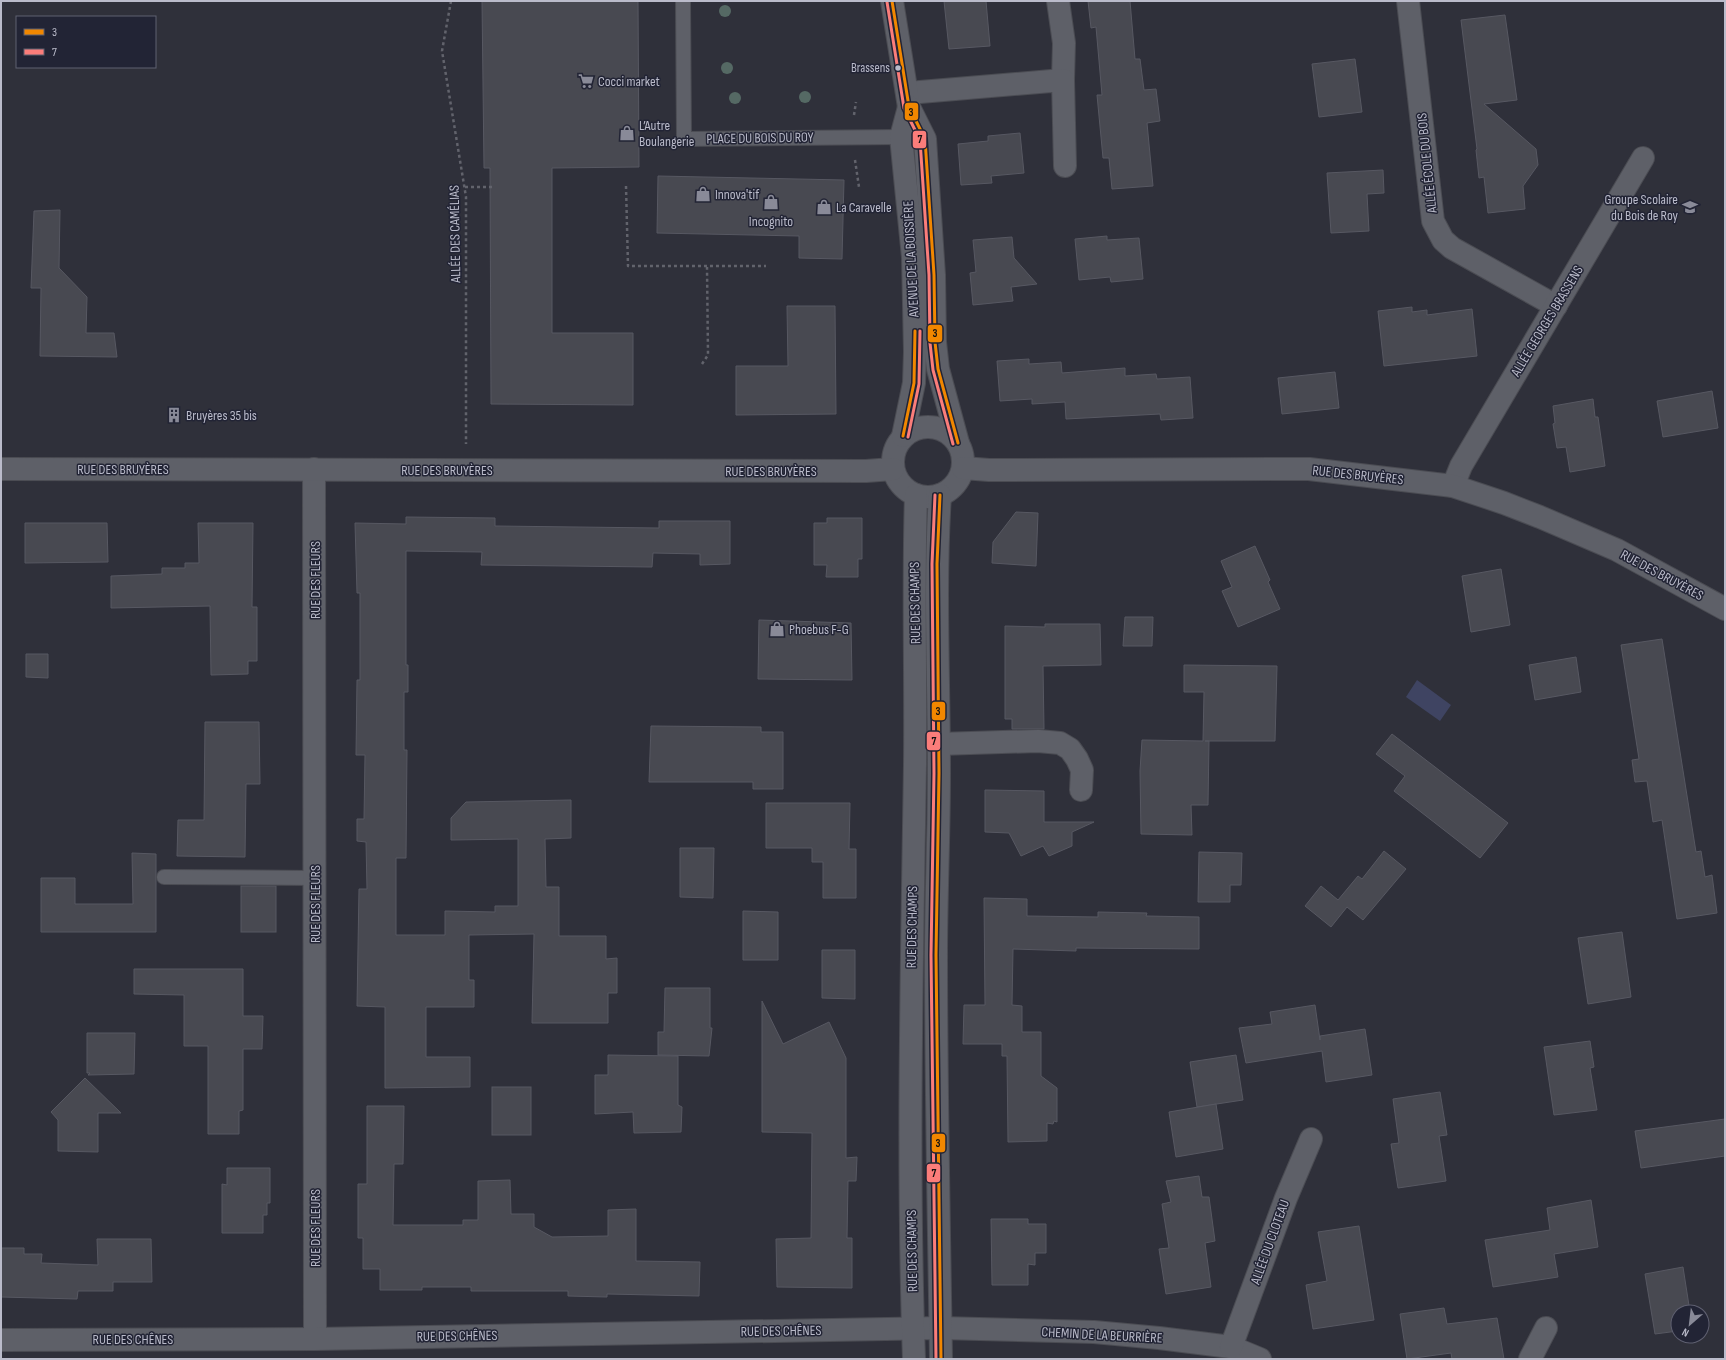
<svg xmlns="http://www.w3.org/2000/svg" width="1726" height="1360" viewBox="0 0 1726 1360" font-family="'Sofia Sans Condensed',sans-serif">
  <rect width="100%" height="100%" fill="#2f303a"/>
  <polygon fill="#3f4462" points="1417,680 1451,705 1440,721 1406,697"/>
  <g fill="#484951" stroke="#575862">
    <polygon points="482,1 638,1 639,167 552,168 552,333 633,333 633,405 491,404 490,168 484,168"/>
    <polygon points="944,1 986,1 990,46 949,49"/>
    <polygon points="1088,1 1130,1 1135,59 1140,59 1144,90 1156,89 1160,121 1147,123 1153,186 1112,189 1109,158 1103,158 1097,95 1102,95 1096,27 1091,28"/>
    <polygon points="1505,15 1517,100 1484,104 1536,149 1538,165 1523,186 1525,209 1488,213 1484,177 1479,178 1476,150 1477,149 1461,20"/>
    <polygon points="1355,59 1362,112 1319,117 1312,64"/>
    <polygon points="1020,133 1024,173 991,176 992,183 961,185 958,144 988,141 988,136"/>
    <polygon points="1383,170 1384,193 1367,194 1369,231 1331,233 1327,173"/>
    <polygon points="658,176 844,180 842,259 799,258 799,236 657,233"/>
    <polygon points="60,210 59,268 87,297 86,333 114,333 117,357 40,356 41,288 31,288 34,211"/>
    <polygon points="1107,236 1107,240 1139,238 1143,279 1111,282 1110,277 1079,280 1075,239"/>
    <polygon points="1012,237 1014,258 1037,284 1011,287 1013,301 973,305 970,273 976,272 973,240"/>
    <polygon points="787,306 835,306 836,414 736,415 736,366 788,366"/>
    <polygon points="1412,307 1412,312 1427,310 1427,315 1472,309 1477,356 1384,366 1378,311"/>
    <polygon points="1029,359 1029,364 1061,362 1062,373 1125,368 1125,376 1156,374 1157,379 1190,377 1193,418 1161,420 1160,414 1066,419 1065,402 1032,404 1032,399 1000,401 997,361"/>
    <polygon points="1335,372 1339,408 1282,414 1278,378"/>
    <polygon points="1712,391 1718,428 1663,437 1657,401"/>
    <polygon points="1593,399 1595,417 1598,417 1605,466 1570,472 1566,447 1557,448 1553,424 1555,423 1553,406"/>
    <polygon points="1016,512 1038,513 1036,566 992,563 993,542"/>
    <polygon points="406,517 495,518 495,526 659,528 659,521 730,521 730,564 700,565 700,554 653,553 652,567 481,565 482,552 406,551 406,665 408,665 408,692 404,692 404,750 407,750 406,858 396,858 396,935 445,935 445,911 495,912 495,906 518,906 518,839 451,840 451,818 466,802 571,800 571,838 545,839 546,887 559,887 559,936 606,936 606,959 617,958 617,993 608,993 608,1023 532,1023 534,934 469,935 469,980 474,980 474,1007 426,1007 426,1057 470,1057 470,1087 385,1088 385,1007 357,1006 359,889 367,889 366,842 357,841 357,819 364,819 365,755 356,755 357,680 360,680 360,593 357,593 355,523 406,524"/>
    <polygon points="827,518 862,518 862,559 858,559 858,577 826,577 827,565 814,565 814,523 827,523"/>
    <polygon points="25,523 107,523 108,562 25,563"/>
    <polygon points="198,523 253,523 252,607 257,607 257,661 248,661 248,674 211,675 210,606 111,608 111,576 162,574 162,568 185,568 185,563 199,563"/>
    <polygon points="1255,546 1270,580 1268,582 1280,609 1238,627 1222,591 1232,587 1221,561"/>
    <polygon points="1501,569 1510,625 1471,632 1462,576"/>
    <polygon points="1125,617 1153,617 1152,646 1123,646"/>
    <polygon points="759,620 851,623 852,680 758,679"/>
    <polygon points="1045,624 1100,624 1101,665 1043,666 1044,729 1012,729 1012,719 1005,719 1005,626 1045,627"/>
    <polygon points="1662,639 1696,852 1701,851 1705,877 1712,875 1717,913 1677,919 1662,820 1653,822 1647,781 1635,782 1632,760 1639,759 1621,645"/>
    <polygon points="26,654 48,654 48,678 26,677"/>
    <polygon points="1576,657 1581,692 1535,700 1529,665"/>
    <polygon points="1184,665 1277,666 1275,741 1205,741 1209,741 1208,805 1191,805 1192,835 1141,834 1140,771 1142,740 1203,741 1204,692 1184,692"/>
    <polygon points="205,722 259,722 260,784 246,784 245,857 177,856 178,820 204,820"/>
    <polygon points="651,726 761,727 761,732 783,732 783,789 753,789 753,782 649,782"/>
    <polygon points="1392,734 1508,823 1480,858 1394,791 1405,776 1376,754"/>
    <polygon points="985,790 1044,791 1044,822 1094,822 1072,832 1072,846 1049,856 1043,846 1021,856 1009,833 985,832"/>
    <polygon points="766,803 850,803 849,849 856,849 856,898 823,898 823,862 812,862 812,848 766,848"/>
    <polygon points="680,848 714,848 713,898 680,897"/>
    <polygon points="1384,851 1406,869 1363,920 1347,907 1331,927 1305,906 1321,886 1338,900 1358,876 1362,879"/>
    <polygon points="1199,852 1242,853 1241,885 1230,885 1230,902 1198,902"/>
    <polygon points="132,853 156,854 156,932 41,932 41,878 75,878 75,904 133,904"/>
    <rect x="241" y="886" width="35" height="46"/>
    <polygon points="984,898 1027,899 1027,916 1098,917 1098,912 1147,913 1146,916 1199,917 1199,949 1076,948 1076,951 1013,949 1012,1005 1022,1006 1022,1032 1041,1032 1041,1076 1057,1088 1057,1122 1054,1121 1053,1124 1047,1123 1047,1141 1008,1142 1007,1056 1002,1056 1002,1044 963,1044 964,1005 985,1005"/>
    <polygon points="743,911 778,912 778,960 743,960"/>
    <polygon points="1622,932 1631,997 1588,1004 1578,938"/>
    <polygon points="822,950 855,950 855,999 822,998"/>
    <polygon points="134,969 243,969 243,1016 263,1016 262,1049 243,1049 243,1110 239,1111 239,1134 208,1134 208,1046 184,1046 184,995 134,994"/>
    <polygon points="665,988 710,988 710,1028 712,1028 709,1056 658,1055 658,1032 664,1032"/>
    <polygon points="762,1001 783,1044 829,1022 846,1058 846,1158 857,1157 856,1181 848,1181 847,1238 852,1238 852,1288 777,1287 776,1239 811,1238 812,1133 762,1132"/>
    <polygon points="1315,1005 1320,1040 1320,1036 1365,1029 1372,1075 1326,1082 1322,1051 1246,1063 1239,1028 1272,1024 1270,1012"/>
    <polygon points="87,1033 135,1033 134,1074 88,1075 90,1073 87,1073"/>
    <polygon points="1590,1041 1594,1067 1590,1068 1597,1110 1554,1115 1544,1047"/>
    <polygon points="608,1055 678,1056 678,1105 682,1107 681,1132 634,1133 633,1112 595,1114 595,1075 608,1075"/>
    <polygon points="1236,1055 1243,1100 1197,1107 1190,1062"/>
    <polygon points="85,1078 121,1113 98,1113 98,1152 58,1151 58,1120 51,1112"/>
    <rect x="492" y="1087" width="39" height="48"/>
    <polygon points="1440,1092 1447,1135 1439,1136 1446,1181 1398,1188 1391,1144 1399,1143 1393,1099"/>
    <polygon points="1216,1104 1223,1149 1176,1157 1169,1112"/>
    <polygon points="367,1106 404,1106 403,1164 394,1164 393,1225 463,1225 463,1220 478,1220 478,1181 510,1180 511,1214 534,1214 534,1227 552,1237 608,1236 608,1210 636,1209 636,1261 700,1262 699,1296 607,1294 607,1297 568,1296 568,1291 471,1291 471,1287 422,1287 422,1290 380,1290 380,1269 363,1269 363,1238 358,1238 358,1184 367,1184"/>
    <polygon points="1725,1119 1725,1156 1641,1168 1635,1131"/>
    <polygon points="227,1168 270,1168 270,1203 267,1203 267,1215 263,1215 263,1233 222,1233 222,1184 227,1185"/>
    <polygon points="1199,1176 1202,1197 1209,1197 1215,1241 1205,1243 1211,1287 1166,1294 1159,1249 1169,1248 1162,1204 1171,1202 1166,1181"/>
    <polygon points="1591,1200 1598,1247 1554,1254 1558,1277 1493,1287 1485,1240 1550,1230 1547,1208"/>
    <polygon points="991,1219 1028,1219 1028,1224 1046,1224 1046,1253 1035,1253 1035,1265 1028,1264 1028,1285 992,1285"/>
    <polygon points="1359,1226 1374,1320 1313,1329 1306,1285 1327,1281 1318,1232"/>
    <polygon points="97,1239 151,1239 152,1282 113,1282 113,1291 78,1291 77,1299 1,1297 1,1248 24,1248 24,1254 42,1254 41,1263 98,1265"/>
    <polygon points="1683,1267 1690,1312 1678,1312 1678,1331 1655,1334 1645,1274"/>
    <polygon points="1444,1308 1447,1324 1497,1318 1504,1359 1452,1359 1451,1353 1407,1359 1400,1314"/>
  </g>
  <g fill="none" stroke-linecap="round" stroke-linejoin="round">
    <defs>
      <g id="service">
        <polyline points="683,1 684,139 901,137"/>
        <polyline points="164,877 315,878"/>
      </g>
      <g id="minor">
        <polyline points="1058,1 1064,43 1063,80"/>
        <polyline points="1408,1 1433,221 1443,240 1452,248 1556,306"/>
        <polyline points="908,93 1063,80 1065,166"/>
        <polyline points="314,469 315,1339"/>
        <polyline points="1453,486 1461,466 1643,158"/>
        <polyline points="939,744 1038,741 1060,743 1070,749 1077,759 1082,770 1081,790"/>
        <polyline points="1,1340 315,1339 941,1328 1094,1332 1159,1338 1231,1347 1260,1359"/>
        <polyline points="1231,1347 1286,1198 1311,1139"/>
        <polyline points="1530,1359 1546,1328"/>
      </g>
      <g id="tertiary">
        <polyline points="892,1 909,107 925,139 934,275 935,342 938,369 958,443"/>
        <circle cx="928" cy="462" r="35"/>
        <polyline points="903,436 914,383 915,352 913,257 901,137 909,107"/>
        <polyline points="963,468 989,470 1309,469 1453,486 1504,503 1540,517 1617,550 1725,609"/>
        <polyline points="1,469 866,471 893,469"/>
        <path d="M940,495C934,587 939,680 939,773C939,834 936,895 936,955C936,1090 939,1224 941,1359"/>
        <path d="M914,1359C907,1161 912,962 915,764C916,674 913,585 916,495"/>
      </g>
    </defs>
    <use href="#service" stroke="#4b4c53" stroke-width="16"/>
    <use href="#minor" stroke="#4b4c53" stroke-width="24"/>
    <use href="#tertiary" stroke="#4b4c53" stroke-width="24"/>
    <g stroke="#62636c" stroke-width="2.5" stroke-dasharray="3 3" stroke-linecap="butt">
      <polyline points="451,1 442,51 466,197 466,444"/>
      <polyline points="854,115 856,102"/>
      <polyline points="855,160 859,187"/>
      <polyline points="626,186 628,266 766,266"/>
      <polyline points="465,187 494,187"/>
      <polyline points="702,364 708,355 707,267"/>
    </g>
    <use href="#service" stroke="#5e6068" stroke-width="14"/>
    <use href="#minor" stroke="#5e6068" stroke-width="22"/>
    <use href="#tertiary" stroke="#5e6068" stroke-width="22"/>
    <defs>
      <g id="bus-1">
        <polyline points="892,1 909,107 925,139 934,275 935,342 938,369 958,443"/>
        <polyline points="903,436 914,383 915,331"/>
        <polyline points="940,495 937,564 939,773 936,955 941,1359"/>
      </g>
      <g id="bus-2">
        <polyline points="887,2 904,108 920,140 929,275 930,343 933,370 953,444"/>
        <polyline points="908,437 919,384 920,331"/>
        <polyline points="935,495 932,564 934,773 931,955 936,1359"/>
      </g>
    </defs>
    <use href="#bus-1" stroke="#222435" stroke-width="6"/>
    <use href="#bus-2" stroke="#222435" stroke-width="6"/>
    <use href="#bus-1" stroke="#f18700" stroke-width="3"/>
    <use href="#bus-2" stroke="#fb7d7a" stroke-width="3"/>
  </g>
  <g fill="#556964">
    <circle cx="725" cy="11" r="6"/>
    <circle cx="727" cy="68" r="6"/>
    <circle cx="805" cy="97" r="6"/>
    <circle cx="735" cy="98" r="6"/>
  </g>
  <defs>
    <symbol id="supermarket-bare" viewBox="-9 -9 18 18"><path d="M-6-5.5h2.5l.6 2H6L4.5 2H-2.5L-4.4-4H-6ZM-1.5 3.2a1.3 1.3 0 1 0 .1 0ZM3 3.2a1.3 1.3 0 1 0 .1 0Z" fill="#898a98" stroke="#222435" stroke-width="2.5" paint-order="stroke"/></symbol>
    <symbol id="shop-bare" viewBox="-9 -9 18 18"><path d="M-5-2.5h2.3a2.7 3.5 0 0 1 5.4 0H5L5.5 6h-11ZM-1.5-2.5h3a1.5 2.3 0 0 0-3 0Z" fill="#898a98" stroke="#222435" stroke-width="2.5" paint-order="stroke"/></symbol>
    <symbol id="school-bare" viewBox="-9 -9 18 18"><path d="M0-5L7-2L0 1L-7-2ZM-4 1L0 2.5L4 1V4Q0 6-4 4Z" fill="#898a98" stroke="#222435" stroke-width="2.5" paint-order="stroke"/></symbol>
    <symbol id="building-bare" viewBox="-9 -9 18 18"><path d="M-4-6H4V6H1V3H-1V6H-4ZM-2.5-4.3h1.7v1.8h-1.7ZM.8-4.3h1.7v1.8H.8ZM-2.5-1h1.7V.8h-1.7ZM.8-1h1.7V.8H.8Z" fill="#898a98" stroke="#222435" stroke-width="2.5" paint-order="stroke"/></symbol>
  </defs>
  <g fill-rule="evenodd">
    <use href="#supermarket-bare" x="575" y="70" width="22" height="22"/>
    <use href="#shop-bare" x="616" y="122" width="22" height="22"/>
    <use href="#shop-bare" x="692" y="183" width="22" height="22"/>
    <use href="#shop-bare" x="760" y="191" width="22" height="22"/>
    <use href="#shop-bare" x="813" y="196" width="22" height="22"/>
    <use href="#school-bare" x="1679" y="196" width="22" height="22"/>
    <use href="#building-bare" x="163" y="404" width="22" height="22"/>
    <use href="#shop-bare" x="766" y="618" width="22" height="22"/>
  </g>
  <circle fill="#babbca" stroke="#222435" stroke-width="1.5" cx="898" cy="68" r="3.5"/>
  <g text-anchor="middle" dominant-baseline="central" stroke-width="3" stroke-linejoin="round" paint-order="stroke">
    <g font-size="13" fill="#babbca" stroke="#222435" text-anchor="end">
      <text x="890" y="68">Brassens</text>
    </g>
    <g font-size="14" fill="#babbca" stroke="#222435" text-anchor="start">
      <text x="598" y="81">Cocci market</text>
      <text x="639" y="125">L’Autre<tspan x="639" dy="16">Boulangerie</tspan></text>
      <text x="715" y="194">Innova'tif</text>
      <text x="1678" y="199" text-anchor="end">Groupe Scolaire<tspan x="1678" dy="16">du Bois de Roy</tspan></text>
      <text x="836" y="207">La Caravelle</text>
      <text x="771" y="221" text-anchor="middle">Incognito</text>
      <text x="186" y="415">Bruyères 35 bis</text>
      <text x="789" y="629">Phoebus F-G</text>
    </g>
    <g font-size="14" fill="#babbca" stroke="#222435">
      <text transform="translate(760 138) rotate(-1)">PLACE DU BOIS DU ROY</text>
      <text transform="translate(1427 163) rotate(-96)">ALLÉE ÉCOLE DU BOIS</text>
      <text transform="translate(455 234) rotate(-91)">ALLÉE DES CAMÉLIAS</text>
      <text transform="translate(911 259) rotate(-93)">AVENUE DE LA BOISSIÈRE</text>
      <text transform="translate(1547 321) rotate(-59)">ALLÉE GEORGES BRASSENS</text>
      <text x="123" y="469">RUE DES BRUYÈRES</text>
      <text x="447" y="470">RUE DES BRUYÈRES</text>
      <text x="771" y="471">RUE DES BRUYÈRES</text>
      <text transform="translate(1358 475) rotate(6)">RUE DES BRUYÈRES</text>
      <text transform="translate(1662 575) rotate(28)">RUE DES BRUYÈRES</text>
      <text transform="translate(315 580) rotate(-90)">RUE DES FLEURS</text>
      <text transform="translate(915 603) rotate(-91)">RUE DES CHAMPS</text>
      <text transform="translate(315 904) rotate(-90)">RUE DES FLEURS</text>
      <text transform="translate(912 927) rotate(-89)">RUE DES CHAMPS</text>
      <text transform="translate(315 1228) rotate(-90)">RUE DES FLEURS</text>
      <text transform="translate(1270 1242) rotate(-70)">ALLÉE DU CLOTEAU</text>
      <text transform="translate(912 1251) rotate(-91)">RUE DES CHAMPS</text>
      <text transform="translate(781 1331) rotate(-1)">RUE DES CHÊNES</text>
      <text transform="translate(1102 1335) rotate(3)">CHEMIN DE LA BEURRIÈRE</text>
      <text transform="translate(457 1336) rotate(-1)">RUE DES CHÊNES</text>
      <text x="133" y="1339">RUE DES CHÊNES</text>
    </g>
  </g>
  <g stroke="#222435" stroke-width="1.5">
    <rect x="904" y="102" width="15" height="19" rx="4" fill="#f18700"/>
    <rect x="912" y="130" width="15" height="19" rx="4" fill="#fb7d7a"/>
    <rect x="927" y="324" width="16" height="19" rx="4" fill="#f18700"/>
    <rect x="931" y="701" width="15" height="20" rx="4" fill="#f18700"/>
    <rect x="926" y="731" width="15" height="20" rx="4" fill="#fb7d7a"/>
    <rect x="931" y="1133" width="15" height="20" rx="4" fill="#f18700"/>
    <rect x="926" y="1163" width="15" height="20" rx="4" fill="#fb7d7a"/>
  </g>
  <g font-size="11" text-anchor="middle" font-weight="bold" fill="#111">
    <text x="911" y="116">3</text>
    <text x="920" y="143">7</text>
    <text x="935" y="337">3</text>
    <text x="938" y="715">3</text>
    <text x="934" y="745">7</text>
    <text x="938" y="1147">3</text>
    <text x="934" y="1177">7</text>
  </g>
  <rect width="1726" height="1360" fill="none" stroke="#babbca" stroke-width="4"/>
  <rect x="16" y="16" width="140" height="52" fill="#222435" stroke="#5f6071"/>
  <rect x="24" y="29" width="20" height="6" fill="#f18700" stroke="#5f6071"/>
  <text x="52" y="36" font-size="12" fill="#babbca">3</text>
  <rect x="24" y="49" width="20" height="6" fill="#fb7d7a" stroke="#5f6071"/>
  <text x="52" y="56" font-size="12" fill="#babbca">7</text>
  <g transform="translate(1690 1324) rotate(208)"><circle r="19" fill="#222435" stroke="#5f6071"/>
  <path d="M0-3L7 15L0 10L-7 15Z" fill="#898a98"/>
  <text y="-6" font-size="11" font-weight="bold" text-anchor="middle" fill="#babbca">N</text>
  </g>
</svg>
